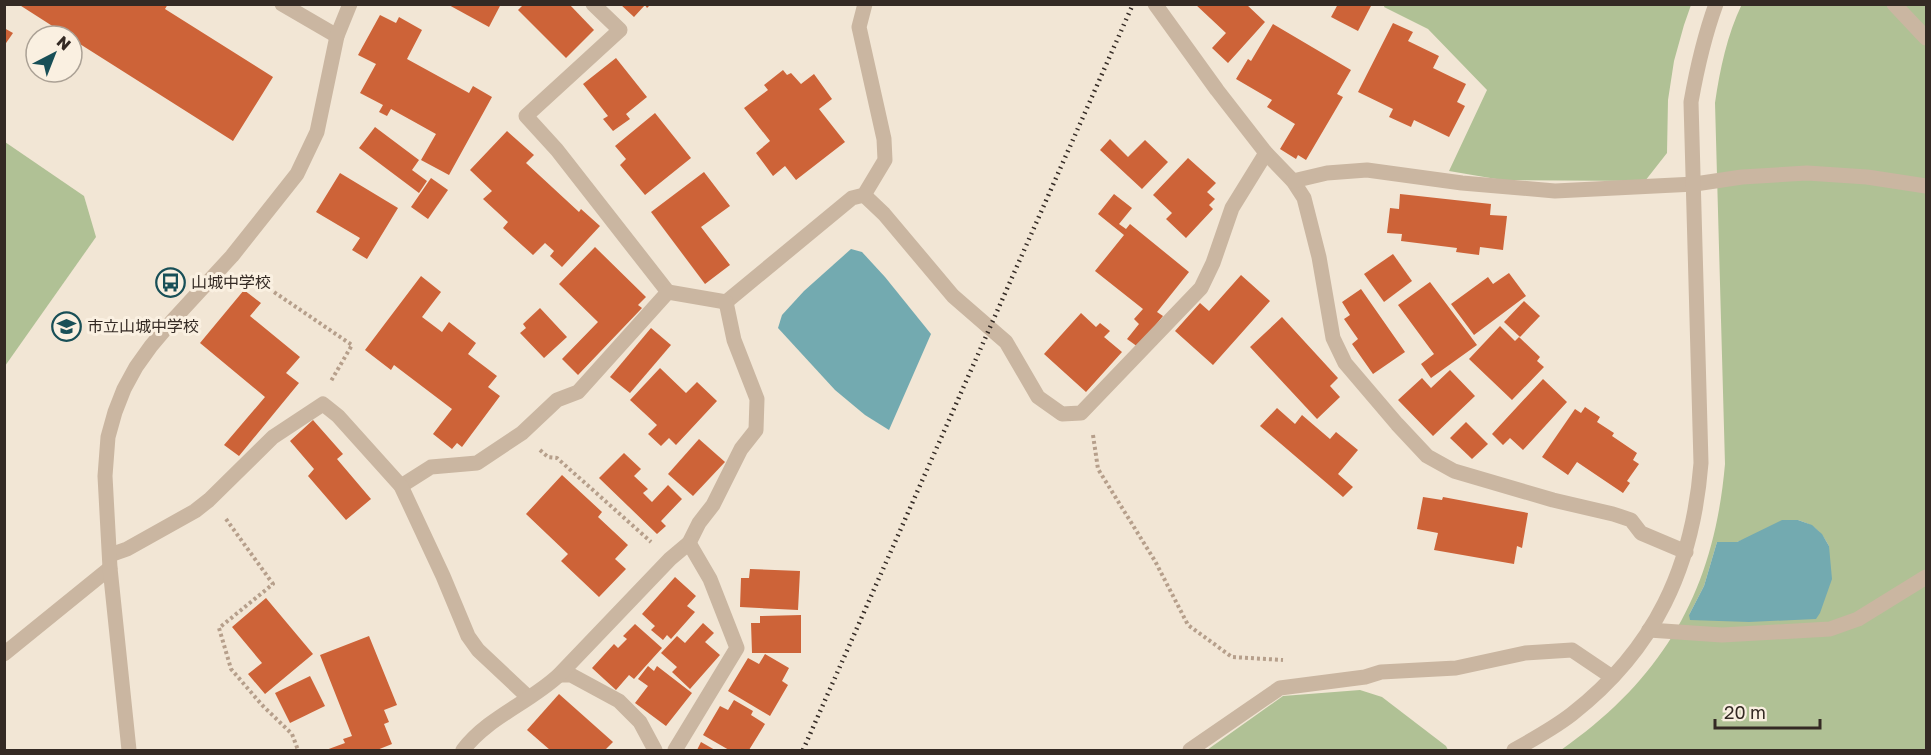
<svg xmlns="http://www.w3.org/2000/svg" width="1931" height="755" viewBox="0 0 1931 755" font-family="'Golos Text','Noto Sans JP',sans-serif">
  <rect width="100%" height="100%" fill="#f2e6d5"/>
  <g fill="#b0c195" fill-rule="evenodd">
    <polygon points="1385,4 1691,5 1684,25 1674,61 1668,100 1667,153 1645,181 1502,180 1449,171 1487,90 1428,29 1384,7"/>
    <path d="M1742,4L1926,5V750H1561C1665,677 1714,590 1725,464L1715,103C1720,69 1727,35 1742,4ZM1798,520C1814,525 1821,531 1829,546L1689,615L1704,586L1717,542H1737Z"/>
    <polygon points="5,142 84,196 96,237 5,366"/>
    <polygon points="1360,690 1382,697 1446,746 1448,750 1207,750 1283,696"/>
  </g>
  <g fill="#73aab0">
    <polygon points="851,249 862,252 885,277 931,334 889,430 865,415 835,390 778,328 782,315 804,291"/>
    <polygon points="1782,520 1798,520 1812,525 1822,534 1829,546 1832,579 1820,613 1816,619 1749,622 1690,620 1689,615 1704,586 1717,542 1737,542"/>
  </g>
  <g fill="#cd6338">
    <polygon points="18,4 168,4 165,9 273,77 233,141 72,39 72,36 68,36"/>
    <polygon points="447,4 501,4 489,27"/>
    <polygon points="524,4 569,4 594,30 566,58 518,10"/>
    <polygon points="620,4 646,4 650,5 647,8 645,5 634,17"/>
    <polygon points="1195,4 1246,4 1265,22 1228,63 1212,48 1226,33"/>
    <polygon points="1338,4 1372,4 1358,31 1331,17"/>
    <polygon points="380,15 396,23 399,17 422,30 407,59 469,93 473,86 492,97 449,175 421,160 436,134 391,109 387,116 379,112 383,105 360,93 376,64 358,55"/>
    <polygon points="1393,23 1413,32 1408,41 1439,56 1433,68 1466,84 1457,102 1465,106 1449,137 1414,120 1411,127 1389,117 1393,109 1358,92"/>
    <polygon points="1273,24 1351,70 1337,94 1343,97 1306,160 1298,155 1296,159 1280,149 1295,124 1267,107 1272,100 1236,79 1248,59 1251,61"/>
    <polygon points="4,28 13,33 4,46"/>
    <polygon points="616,58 647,97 626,114 630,119 613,131 603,119 608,116 583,84"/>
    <polygon points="783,70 787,75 791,73 801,84 814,74 832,99 819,109 845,142 796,180 785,166 773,176 756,153 770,141 744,108 768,90 764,85"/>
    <polygon points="655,113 691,158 645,195 620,165 626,159 615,146"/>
    <polygon points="375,127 419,160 412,170 427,181 419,193 359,148"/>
    <polygon points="507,131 534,155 526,163 579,212 581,209 600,226 562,267 550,256 554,251 545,243 533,255 503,228 508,222 483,199 492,191 470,170"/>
    <polygon points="1110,139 1128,157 1145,140 1168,162 1142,189 1100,150"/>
    <polygon points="1188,158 1216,183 1207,192 1215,199 1209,205 1213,209 1186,238 1166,219 1172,213 1153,195"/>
    <polygon points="704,172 730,206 701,227 730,265 705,284 651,212"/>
    <polygon points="340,173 398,208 367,259 352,250 360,238 316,212"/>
    <polygon points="431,178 448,190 428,219 411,207"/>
    <polygon points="1114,194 1132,208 1119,224 1126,229 1130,224 1189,272 1157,312 1163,316 1138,347 1127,339 1139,324 1134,319 1143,309 1095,271 1124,235 1098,214"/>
    <polygon points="1400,194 1491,204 1490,215 1507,216 1503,250 1480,247 1479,255 1456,252 1457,248 1401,241 1402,234 1387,233 1390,208 1399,209"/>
    <polygon points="595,247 646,297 638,305 642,308 578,375 562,359 598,322 559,284"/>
    <polygon points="1393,254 1412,281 1384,302 1364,274"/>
    <polygon points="1509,273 1526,296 1474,335 1451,304 1488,277 1493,284"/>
    <polygon points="1241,275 1270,301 1213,365 1175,331 1200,303 1209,311"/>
    <polygon points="421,276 441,292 422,317 442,332 449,322 476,343 468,354 497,376 488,387 500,396 462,447 457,443 452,449 433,434 452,409 394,365 391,370 365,350"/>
    <polygon points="1430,282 1477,345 1431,378 1421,364 1434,354 1398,305"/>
    <polygon points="1361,289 1405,352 1373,374 1352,344 1358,339 1344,319 1350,315 1342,302"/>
    <polygon points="244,290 261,303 250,316 300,357 286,373 299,383 239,456 224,445 265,397 200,343"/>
    <polygon points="1524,301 1540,316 1520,337 1504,322"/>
    <polygon points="540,308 567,337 544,358 520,333 526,328 523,324"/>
    <polygon points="1081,313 1096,327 1100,323 1110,331 1104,337 1122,352 1086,392 1044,354"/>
    <polygon points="1282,317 1338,378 1330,386 1340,397 1317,419 1250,347"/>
    <polygon points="1500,326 1515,341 1519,337 1540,357 1537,361 1544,367 1512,400 1469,359"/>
    <polygon points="651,328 671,345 630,393 610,377"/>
    <polygon points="660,368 686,393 697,382 717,401 676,445 669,438 661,446 648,434 657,425 630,400"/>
    <polygon points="1450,370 1475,396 1433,436 1398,400 1422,378 1431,388"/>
    <polygon points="1543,379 1567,402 1523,450 1510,438 1503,445 1492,434"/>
    <polygon points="1585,407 1600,417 1597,422 1614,433 1612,436 1637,453 1633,460 1639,464 1627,481 1630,483 1623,493 1577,462 1568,475 1542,457 1575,409 1581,413"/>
    <polygon points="1277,408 1295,424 1302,415 1330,439 1336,432 1358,450 1338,474 1353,487 1343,497 1260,426"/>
    <polygon points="313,420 343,454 337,459 371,499 346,520 308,476 314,469 290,441"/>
    <polygon points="1466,422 1488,444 1472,459 1450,438"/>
    <polygon points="699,439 725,462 693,496 668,474"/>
    <polygon points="624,453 641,469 634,476 648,489 643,493 652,502 668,485 682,499 661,521 666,526 657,534 599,478"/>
    <polygon points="562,475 602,512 598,517 628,545 615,559 626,569 599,597 561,561 568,554 526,514"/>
    <polygon points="1423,497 1442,500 1443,497 1528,513 1522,548 1517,546 1514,564 1434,550 1438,533 1417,529"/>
    <polygon points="750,569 800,571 798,610 740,607 741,578 749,578"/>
    <polygon points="675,577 696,596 687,606 695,612 671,639 667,635 663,640 651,630 655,626 642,614"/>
    <polygon points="266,598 313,654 265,694 248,674 262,663 232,627"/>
    <polygon points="801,615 801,653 752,653 751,623 760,623 760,616"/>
    <polygon points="703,623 714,633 705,642 720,655 690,689 672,672 677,667 661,653 677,636 685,643"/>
    <polygon points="635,624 662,648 634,679 629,675 616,690 592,668 614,644 618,648 627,639 623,636"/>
    <polygon points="369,636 397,705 384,710 389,722 384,724 392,744 377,750 326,750 345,743 343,739 352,736 320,655"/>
    <polygon points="765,654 789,668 782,681 788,685 770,716 728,691 748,658 759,664"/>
    <polygon points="648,666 654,671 657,666 692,693 666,726 635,703 648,686 638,679"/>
    <polygon points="310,676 325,706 290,723 275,693"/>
    <polygon points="559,694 613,742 605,750 550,750 527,730"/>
    <polygon points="734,700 753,711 751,715 765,724 749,750 729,750 703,735 720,706 728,710"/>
    <polygon points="701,742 715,750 697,750"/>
  </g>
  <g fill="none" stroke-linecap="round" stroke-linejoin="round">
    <g stroke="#b69f8b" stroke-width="4" stroke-dasharray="3 3" stroke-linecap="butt">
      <polyline points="251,273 271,290 352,345 331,381"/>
      <polyline points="1093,435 1098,469 1155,561 1188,625 1232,657 1283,660"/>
      <polyline points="540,450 548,457 557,458 651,542"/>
      <polyline points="226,519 273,584 219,628 231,669 262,705 292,734 298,750"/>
    </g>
    <g stroke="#cab6a1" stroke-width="15">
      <polyline points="282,4 337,36"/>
      <polyline points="593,4 620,30 526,116 557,150 668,292"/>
      <polyline points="1155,4 1217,90 1266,153 1293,181 1304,198 1319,257 1333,338 1345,363 1397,424 1427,456 1454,471 1553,500 1613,514 1631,520 1641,533 1686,552"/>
      <polyline points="1894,4 1926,38"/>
      <polyline points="1293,181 1327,173 1367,170 1462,183 1555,191 1695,184 1742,177 1807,173 1867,177 1926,186"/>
      <polyline points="864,195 884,214 953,296 1006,342 1038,397 1062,414 1081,413 1201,288 1213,263 1232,208 1266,153"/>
      <polyline points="401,486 431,467 477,463 522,433 557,400 578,392 668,292 726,302 852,198 864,195 885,160 884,139 859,27 865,4"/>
      <polyline points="110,555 127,549 195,511 209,500 273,437 323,404 338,416 401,486 443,576 468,636 478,650 528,697"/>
      <polyline points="1649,630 1722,635 1830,629 1858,619 1926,577"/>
      <polyline points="4,654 110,568"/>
      <polyline points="559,675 571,675 619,701 640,722 655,750"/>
      <polyline points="129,750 110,568 105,476 108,437 115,412 124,389 136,367 151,346 173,320 232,256 297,174 317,132 337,36 350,4"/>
      <path d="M463,750C488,717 529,703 559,675L670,559L689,543L699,523L713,505L741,449L756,430L757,399L734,340L726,302"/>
      <polyline points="675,750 737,648 710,579 689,543"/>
      <polyline points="1190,750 1280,688 1365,677 1381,672 1456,668 1525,653 1572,650 1612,677"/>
      <path d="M1514,750C1534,739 1554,728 1572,714C1655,649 1693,567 1701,463L1691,102C1697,68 1704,37 1716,4"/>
    </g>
    <polyline stroke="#342a24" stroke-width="4.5" stroke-dasharray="1.5 4.5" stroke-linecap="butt" points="803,750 1133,4"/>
  </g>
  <defs>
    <symbol id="bus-ring" viewBox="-11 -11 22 22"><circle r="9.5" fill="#faf0e1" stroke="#184f57" stroke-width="1.5"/><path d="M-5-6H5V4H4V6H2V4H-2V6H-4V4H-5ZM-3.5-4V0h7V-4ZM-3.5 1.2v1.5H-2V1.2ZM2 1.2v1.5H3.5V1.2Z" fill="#184f57"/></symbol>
    <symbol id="school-ring" viewBox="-11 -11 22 22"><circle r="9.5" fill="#faf0e1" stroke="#184f57" stroke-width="1.5"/><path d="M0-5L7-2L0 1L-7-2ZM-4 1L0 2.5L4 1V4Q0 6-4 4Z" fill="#184f57"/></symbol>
  </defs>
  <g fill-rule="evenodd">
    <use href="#bus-ring" x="154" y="266" width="33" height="33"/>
    <use href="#school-ring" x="50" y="310" width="33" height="33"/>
  </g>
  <g text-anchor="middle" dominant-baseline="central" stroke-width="6" stroke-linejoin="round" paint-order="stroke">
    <g font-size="16" fill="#342a24" stroke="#faf0e1" text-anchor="start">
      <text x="191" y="282">山城中学校</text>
      <text x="87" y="326">市立山城中学校</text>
    </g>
  </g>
  <rect width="1931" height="755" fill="none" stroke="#342a24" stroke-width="12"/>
  <g transform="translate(54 54) rotate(42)"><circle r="28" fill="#faf0e1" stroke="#aba195" stroke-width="1.5"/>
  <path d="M0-4.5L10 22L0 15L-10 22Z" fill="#184f57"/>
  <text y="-9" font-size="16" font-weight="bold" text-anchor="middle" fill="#342a24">N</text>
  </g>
  <path d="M1715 719v9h105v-9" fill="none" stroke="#342a24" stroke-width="3"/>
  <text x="1724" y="719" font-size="18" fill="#342a24" stroke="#faf0e1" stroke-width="4.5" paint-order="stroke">20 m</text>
</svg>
